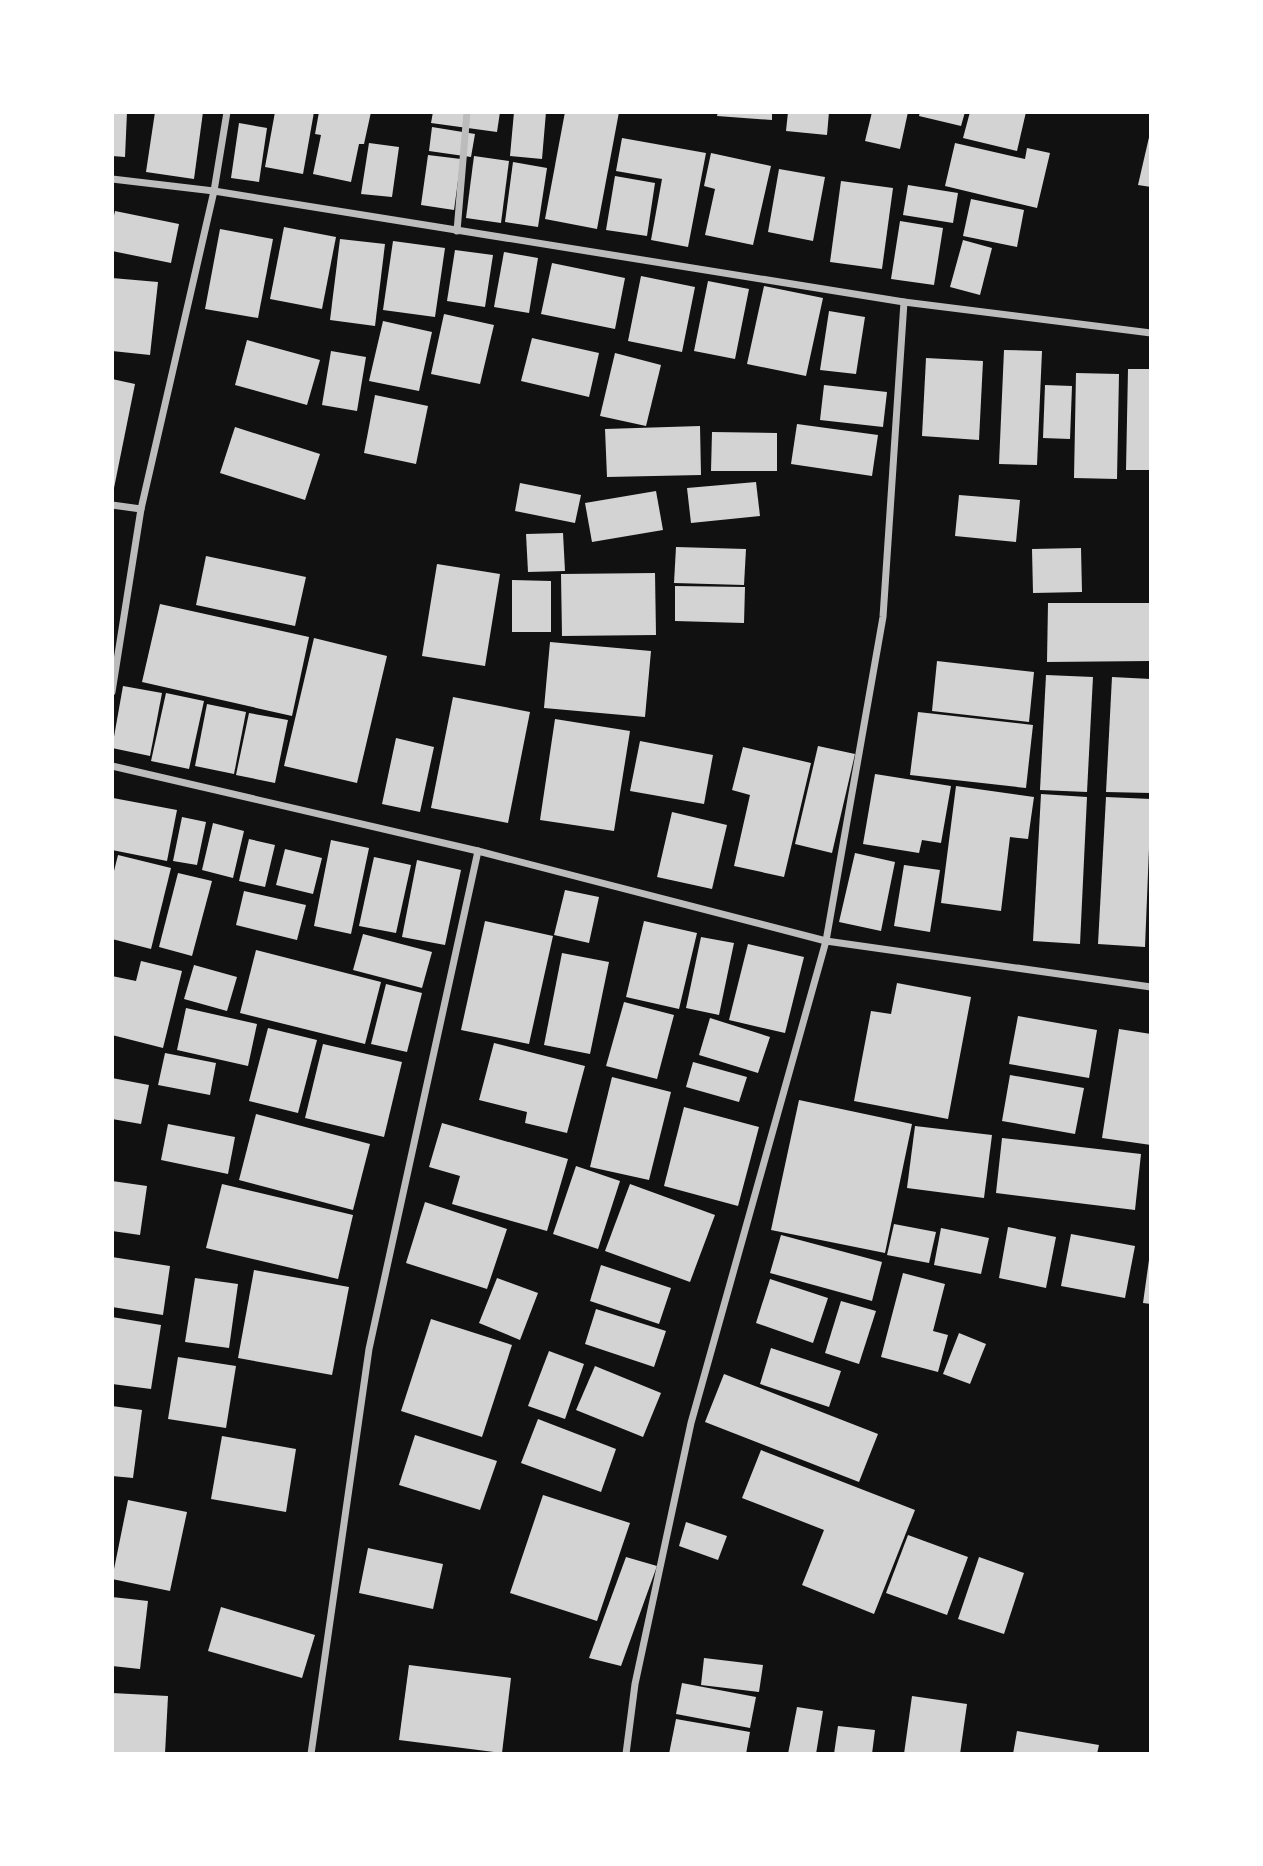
<svg xmlns="http://www.w3.org/2000/svg" width="1263" height="1866" viewBox="0 0 1263 1866" font-family="'PT Sans',sans-serif">
  <rect width="100%" height="100%" fill="#111"/>
  <g fill="#d3d3d3">
    <polygon points="112,112 127,112 125,157 112,156"/>
    <polygon points="155,112 203,112 194,179 146,172"/>
    <polygon points="275,112 314,112 303,174 265,167"/>
    <polygon points="319,112 371,112 364,144 359,144 351,182 313,174 321,135 315,134"/>
    <polygon points="433,112 500,112 497,132 431,123"/>
    <polygon points="514,112 546,112 542,159 510,156"/>
    <polygon points="565,112 619,112 597,229 545,219"/>
    <polygon points="718,112 772,112 772,120 717,116"/>
    <polygon points="788,112 829,112 827,135 786,131"/>
    <polygon points="872,112 908,112 900,149 865,141"/>
    <polygon points="920,112 965,112 961,126 919,116"/>
    <polygon points="970,112 1026,112 1017,151 963,138"/>
    <polygon points="239,123 267,128 259,182 231,178"/>
    <polygon points="432,127 475,134 471,157 429,151"/>
    <polygon points="1150,133 1151,133 1151,187 1138,185"/>
    <polygon points="622,138 706,153 688,247 651,240 662,179 616,171"/>
    <polygon points="369,143 399,147 392,197 361,194"/>
    <polygon points="955,143 1025,159 1027,148 1050,153 1037,208 945,186"/>
    <polygon points="711,153 771,166 753,245 705,235 715,189 704,186"/>
    <polygon points="428,155 461,159 454,210 421,205"/>
    <polygon points="474,156 509,161 501,223 466,218"/>
    <polygon points="513,162 547,168 538,227 505,222"/>
    <polygon points="779,169 825,177 813,241 768,232"/>
    <polygon points="615,176 655,183 647,236 606,230"/>
    <polygon points="841,181 893,188 882,269 830,262"/>
    <polygon points="908,185 958,193 953,223 903,215"/>
    <polygon points="971,199 1024,210 1017,247 963,236"/>
    <polygon points="115,211 179,224 171,263 112,251 112,225"/>
    <polygon points="900,221 943,228 934,285 891,279"/>
    <polygon points="284,227 336,237 322,309 270,299"/>
    <polygon points="220,229 273,239 258,318 205,309"/>
    <polygon points="340,239 385,244 375,326 330,320"/>
    <polygon points="963,240 992,248 980,295 950,287"/>
    <polygon points="393,241 445,248 435,317 383,310"/>
    <polygon points="455,250 493,255 485,307 447,301"/>
    <polygon points="504,252 538,258 529,313 494,307"/>
    <polygon points="552,263 625,278 615,329 541,314"/>
    <polygon points="641,276 695,287 682,352 628,341"/>
    <polygon points="112,278 158,282 150,355 112,351"/>
    <polygon points="708,281 749,289 735,359 694,351"/>
    <polygon points="764,286 823,298 806,376 747,364"/>
    <polygon points="829,311 865,317 856,374 820,370"/>
    <polygon points="444,314 494,325 480,384 431,374"/>
    <polygon points="383,321 432,332 419,391 369,381"/>
    <polygon points="532,338 599,353 589,397 521,381"/>
    <polygon points="247,340 320,360 307,405 235,385"/>
    <polygon points="1004,350 1042,351 1037,465 999,464"/>
    <polygon points="331,351 366,357 357,411 322,405"/>
    <polygon points="615,353 661,365 646,426 600,416"/>
    <polygon points="926,358 983,361 979,440 922,436"/>
    <polygon points="1128,369 1151,369 1151,470 1126,470"/>
    <polygon points="1076,373 1119,374 1117,479 1074,478"/>
    <polygon points="112,379 135,384 114,488 112,488"/>
    <polygon points="824,385 887,392 883,427 820,420"/>
    <polygon points="1045,385 1072,386 1070,439 1043,438"/>
    <polygon points="375,395 428,406 416,464 364,453"/>
    <polygon points="797,424 878,435 872,476 791,464"/>
    <polygon points="700,426 701,475 607,477 605,429"/>
    <polygon points="235,427 320,454 305,500 220,473"/>
    <polygon points="712,432 777,433 777,471 711,471"/>
    <polygon points="756,482 760,516 691,523 687,488"/>
    <polygon points="520,483 581,495 575,523 515,511"/>
    <polygon points="656,491 663,530 592,542 585,503"/>
    <polygon points="959,495 1020,500 1016,542 955,536"/>
    <polygon points="563,533 565,571 528,572 526,534"/>
    <polygon points="676,547 746,549 744,585 674,583"/>
    <polygon points="1081,548 1082,592 1033,593 1032,549"/>
    <polygon points="206,556 306,577 295,626 196,605"/>
    <polygon points="437,564 500,574 485,666 422,656"/>
    <polygon points="655,573 656,635 562,636 561,574"/>
    <polygon points="512,580 551,581 551,632 512,632"/>
    <polygon points="675,586 745,587 744,623 675,621"/>
    <polygon points="1048,603 1151,603 1151,661 1047,662"/>
    <polygon points="160,604 309,637 292,716 142,682"/>
    <polygon points="314,638 387,656 357,783 284,766"/>
    <polygon points="550,642 651,651 645,717 544,708"/>
    <polygon points="937,661 1034,672 1029,722 932,711"/>
    <polygon points="1046,675 1093,677 1087,792 1040,790"/>
    <polygon points="1112,677 1151,679 1151,793 1106,792"/>
    <polygon points="123,686 162,693 150,756 112,748"/>
    <polygon points="166,693 204,701 189,769 151,761"/>
    <polygon points="453,697 530,712 508,823 431,808"/>
    <polygon points="207,704 246,712 234,774 195,766"/>
    <polygon points="918,712 1033,725 1026,788 910,775"/>
    <polygon points="249,713 288,720 275,783 236,775"/>
    <polygon points="555,719 630,731 614,831 540,820"/>
    <polygon points="396,738 434,747 420,812 382,804"/>
    <polygon points="640,741 713,755 704,804 630,791"/>
    <polygon points="818,746 855,754 832,853 795,844"/>
    <polygon points="743,747 811,763 784,877 734,866 750,795 732,790"/>
    <polygon points="875,774 951,786 941,843 922,840 919,853 863,844"/>
    <polygon points="956,786 1034,797 1028,839 1010,837 1001,911 941,903"/>
    <polygon points="1041,794 1087,797 1080,944 1033,941"/>
    <polygon points="1106,797 1151,799 1145,947 1098,944"/>
    <polygon points="113,798 177,810 167,861 112,850"/>
    <polygon points="672,812 727,825 712,889 657,877"/>
    <polygon points="182,817 206,822 197,865 173,861"/>
    <polygon points="213,823 244,831 233,878 202,870"/>
    <polygon points="249,839 275,845 265,887 239,881"/>
    <polygon points="331,840 369,848 351,934 314,926"/>
    <polygon points="285,849 322,858 313,894 276,885"/>
    <polygon points="855,853 895,862 881,931 839,922"/>
    <polygon points="118,855 171,868 151,949 112,939 112,879"/>
    <polygon points="374,857 411,865 396,933 359,926"/>
    <polygon points="417,860 461,870 445,945 402,937"/>
    <polygon points="904,865 940,870 930,932 894,926"/>
    <polygon points="178,873 212,881 192,956 159,947"/>
    <polygon points="565,890 599,897 589,943 554,935"/>
    <polygon points="244,891 306,905 297,940 236,925"/>
    <polygon points="485,921 553,936 529,1044 461,1030"/>
    <polygon points="644,921 697,933 679,1009 626,997"/>
    <polygon points="363,934 432,952 422,988 353,970"/>
    <polygon points="701,937 734,943 719,1015 686,1008"/>
    <polygon points="748,944 804,957 785,1033 729,1020"/>
    <polygon points="256,950 381,982 365,1044 240,1013"/>
    <polygon points="562,953 609,962 590,1054 544,1045"/>
    <polygon points="141,961 182,971 163,1048 112,1035 112,976 136,981"/>
    <polygon points="194,965 237,977 227,1011 184,999"/>
    <polygon points="897,983 971,997 948,1119 854,1101 871,1011 891,1014"/>
    <polygon points="386,984 422,993 407,1052 371,1044"/>
    <polygon points="624,1002 674,1015 657,1079 606,1066"/>
    <polygon points="186,1008 257,1024 248,1066 177,1050"/>
    <polygon points="1018,1016 1097,1030 1089,1078 1009,1064"/>
    <polygon points="710,1018 770,1037 758,1073 699,1055"/>
    <polygon points="268,1028 317,1040 298,1113 249,1101"/>
    <polygon points="1119,1029 1151,1034 1151,1145 1102,1138"/>
    <polygon points="494,1043 585,1066 567,1133 525,1123 527,1112 479,1100"/>
    <polygon points="323,1044 402,1062 384,1137 305,1118"/>
    <polygon points="165,1053 216,1063 210,1095 158,1085"/>
    <polygon points="693,1062 747,1077 739,1102 686,1087"/>
    <polygon points="1010,1075 1084,1088 1075,1134 1002,1121"/>
    <polygon points="612,1077 671,1092 649,1180 590,1167"/>
    <polygon points="112,1078 149,1085 141,1124 112,1119"/>
    <polygon points="799,1100 912,1124 885,1253 771,1230"/>
    <polygon points="684,1107 759,1127 738,1206 664,1186"/>
    <polygon points="256,1114 370,1144 353,1210 239,1180"/>
    <polygon points="442,1123 568,1159 547,1231 452,1204 460,1176 429,1167"/>
    <polygon points="168,1124 235,1137 228,1174 161,1160"/>
    <polygon points="915,1126 992,1135 984,1198 907,1188"/>
    <polygon points="1002,1138 1141,1154 1135,1210 996,1193"/>
    <polygon points="576,1166 620,1181 598,1249 553,1234"/>
    <polygon points="112,1181 147,1186 140,1235 112,1231"/>
    <polygon points="222,1184 353,1215 338,1279 206,1248"/>
    <polygon points="630,1184 715,1215 690,1282 605,1251"/>
    <polygon points="425,1202 507,1229 487,1289 406,1263"/>
    <polygon points="894,1224 936,1232 929,1263 887,1255"/>
    <polygon points="1008,1227 1056,1237 1046,1288 999,1278"/>
    <polygon points="941,1228 989,1238 981,1274 934,1265"/>
    <polygon points="1071,1234 1135,1246 1125,1298 1061,1286"/>
    <polygon points="781,1235 882,1262 872,1301 770,1273"/>
    <polygon points="112,1257 170,1266 163,1315 112,1307"/>
    <polygon points="1149,1260 1151,1260 1151,1304 1143,1303"/>
    <polygon points="601,1265 671,1288 659,1324 590,1301"/>
    <polygon points="254,1270 349,1287 332,1375 238,1358"/>
    <polygon points="903,1273 945,1284 933,1331 948,1335 938,1372 881,1357"/>
    <polygon points="195,1278 238,1284 229,1348 185,1342"/>
    <polygon points="497,1278 538,1293 520,1340 479,1323"/>
    <polygon points="770,1279 828,1298 813,1343 756,1323"/>
    <polygon points="841,1301 876,1311 859,1364 825,1353"/>
    <polygon points="596,1309 666,1331 654,1367 585,1344"/>
    <polygon points="112,1317 161,1325 151,1389 112,1384"/>
    <polygon points="431,1319 512,1345 482,1437 401,1411"/>
    <polygon points="959,1333 986,1344 970,1384 943,1374"/>
    <polygon points="771,1348 841,1371 829,1407 760,1384"/>
    <polygon points="549,1351 584,1364 565,1419 528,1406"/>
    <polygon points="178,1357 236,1366 226,1428 168,1419"/>
    <polygon points="595,1366 661,1393 643,1437 576,1410"/>
    <polygon points="724,1374 878,1434 859,1482 705,1422"/>
    <polygon points="112,1406 142,1410 133,1478 112,1476"/>
    <polygon points="538,1419 616,1449 601,1492 521,1463"/>
    <polygon points="415,1435 497,1461 480,1510 399,1485"/>
    <polygon points="222,1436 296,1449 286,1512 211,1499"/>
    <polygon points="761,1450 915,1510 874,1614 802,1585 824,1530 742,1498"/>
    <polygon points="543,1495 630,1523 597,1621 510,1593"/>
    <polygon points="128,1500 187,1512 170,1591 112,1579"/>
    <polygon points="686,1522 727,1536 718,1560 679,1546"/>
    <polygon points="908,1535 968,1557 947,1615 886,1593"/>
    <polygon points="368,1548 443,1564 433,1609 359,1593"/>
    <polygon points="626,1557 657,1566 621,1666 589,1658"/>
    <polygon points="979,1557 1024,1573 1004,1634 958,1619"/>
    <polygon points="112,1597 148,1601 140,1669 112,1666"/>
    <polygon points="221,1607 315,1635 302,1678 208,1651"/>
    <polygon points="704,1658 763,1665 759,1692 701,1685"/>
    <polygon points="409,1665 511,1678 502,1753 399,1740"/>
    <polygon points="682,1683 756,1697 750,1728 676,1714"/>
    <polygon points="112,1693 168,1696 165,1754 112,1752"/>
    <polygon points="912,1696 967,1704 960,1754 904,1754"/>
    <polygon points="797,1707 823,1711 816,1754 788,1754"/>
    <polygon points="676,1719 750,1732 746,1754 669,1754"/>
    <polygon points="838,1726 875,1730 872,1754 834,1754"/>
    <polygon points="1017,1731 1099,1745 1097,1754 1013,1754"/>
  </g>
  <g fill="none" stroke-linecap="round" stroke-linejoin="round">
    <g stroke="#bcbcbc" stroke-width="7">
      <polyline points="112,179 214,191 904,302 1151,333"/>
      <polyline points="457,231 467,112"/>
      <polyline points="112,505 141,509"/>
      <polyline points="112,692 141,509 214,191 227,112"/>
      <polyline points="112,766 478,851 826,941 1151,987"/>
      <polyline points="311,1754 369,1349 478,851"/>
      <polyline points="626,1754 635,1684 691,1423 826,941 883,617 904,302"/>
    </g>
  </g>
  <rect width="1263" height="1866" fill="none" stroke="#ffffff" stroke-width="228"/>
</svg>
